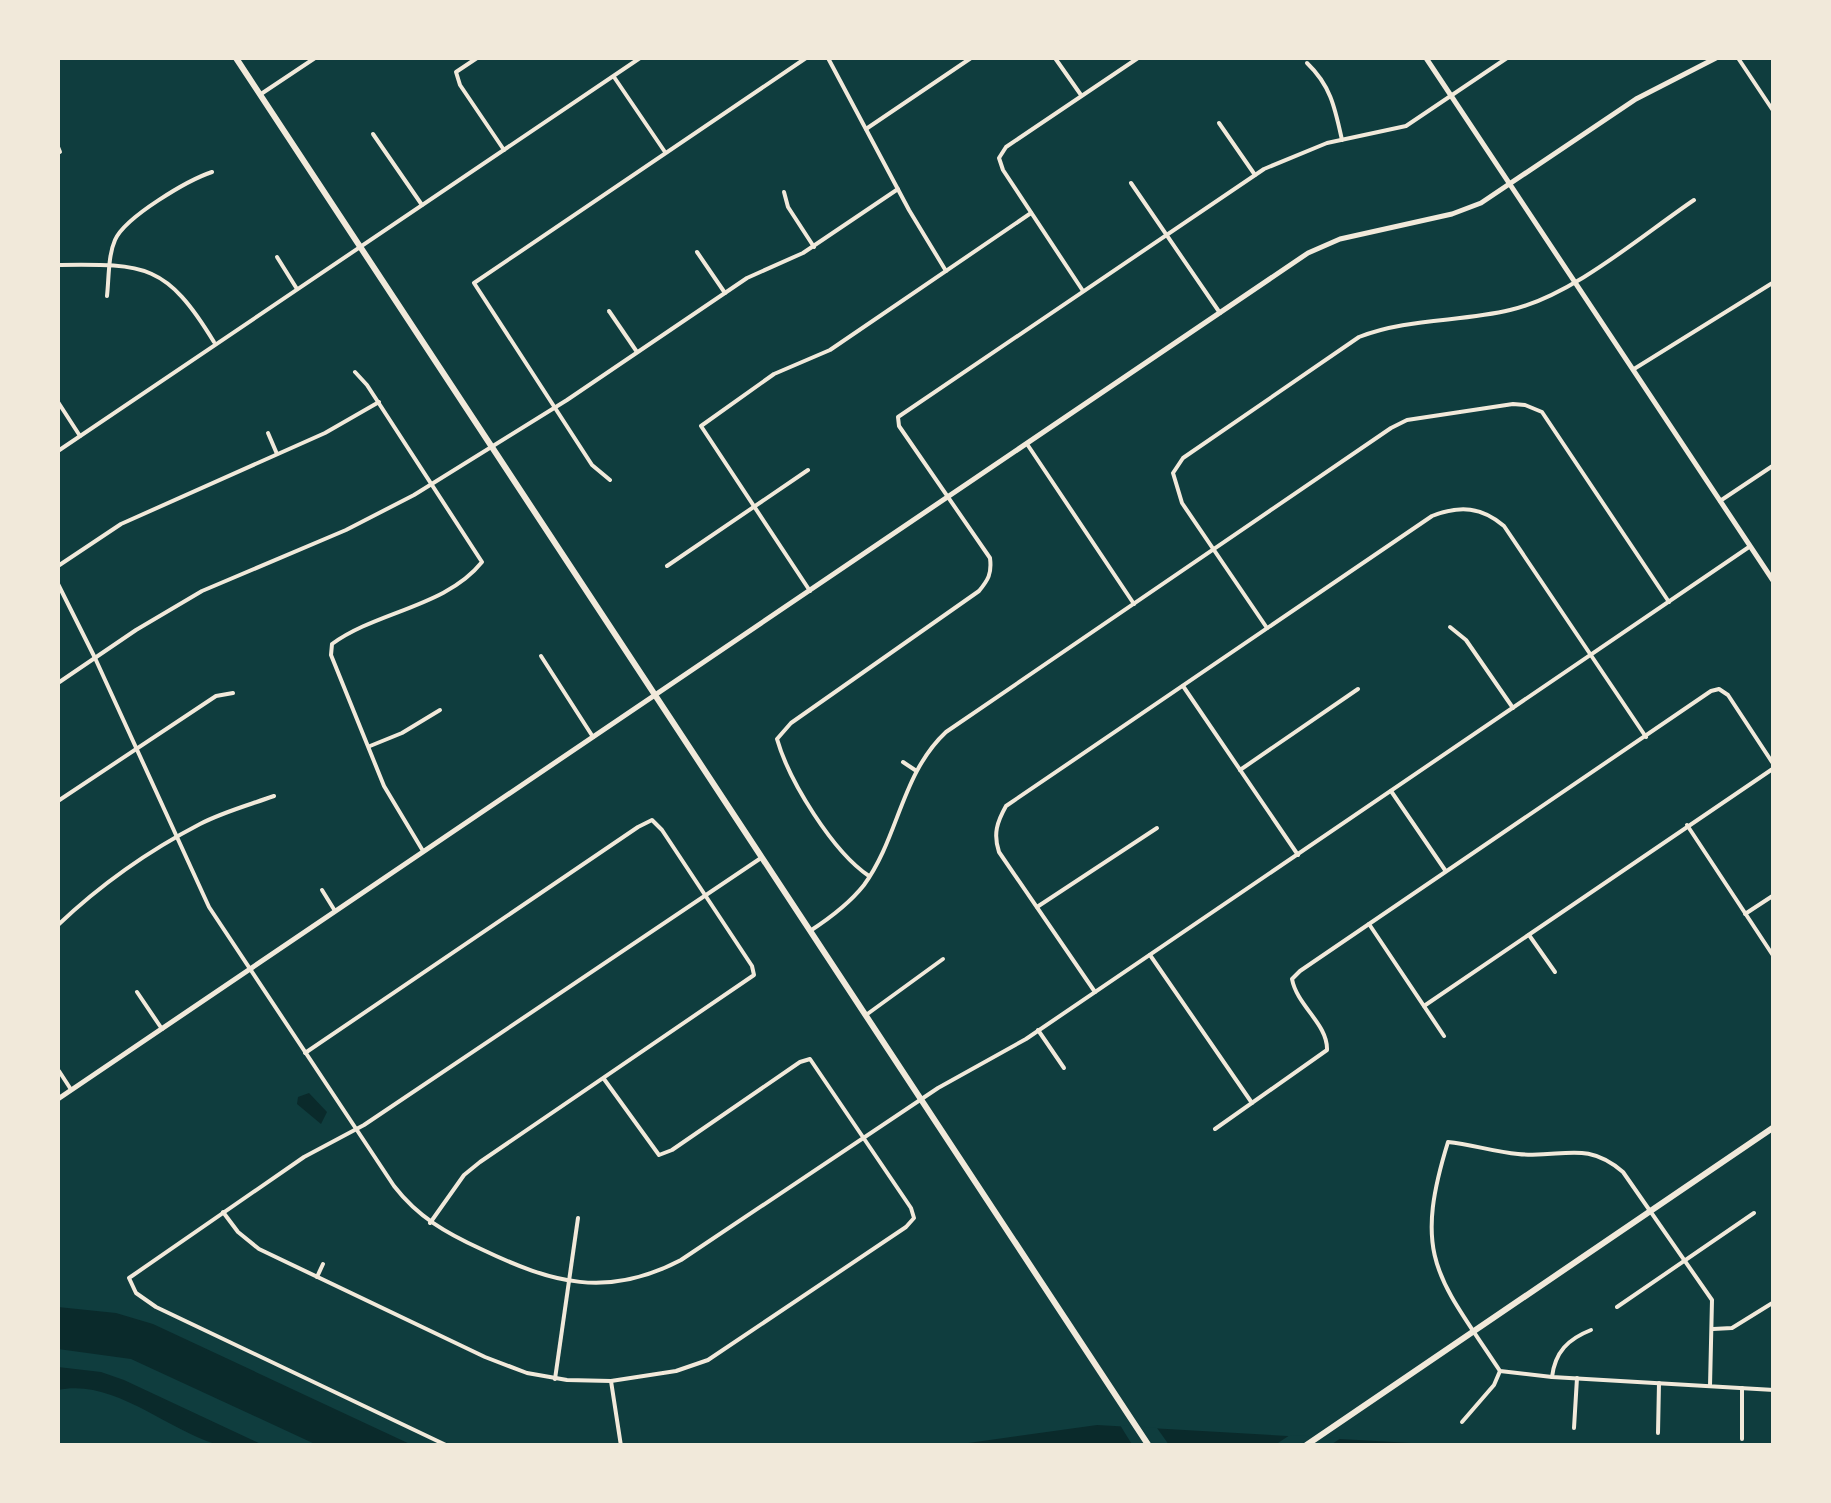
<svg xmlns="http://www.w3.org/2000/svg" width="1831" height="1503" viewBox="0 0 1831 1503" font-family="'Roboto Condensed',sans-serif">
  <rect width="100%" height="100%" fill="#0f3d3e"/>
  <g fill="#0a2a2b">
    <polygon points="309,1093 327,1112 321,1124 297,1104 298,1097"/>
    <polygon points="58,1307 116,1313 153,1324 412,1445 317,1445 131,1359 58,1349"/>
    <path d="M58,1367L101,1372L124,1380L263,1445C248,1446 229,1449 215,1444C165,1428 112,1378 58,1390Z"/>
    <polygon points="1097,1425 1446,1445 947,1446"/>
  </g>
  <g fill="#0f3d3e">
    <polygon points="1120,1425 1157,1428 1169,1445 1133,1446"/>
    <polygon points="1290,1435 1341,1438 1329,1446 1275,1445"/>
  </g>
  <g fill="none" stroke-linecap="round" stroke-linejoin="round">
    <g stroke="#f1e9da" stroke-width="4">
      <polyline points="477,58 456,72 460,85 504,150"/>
      <polyline points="828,58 909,210 946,271"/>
      <polyline points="1055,58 1081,95"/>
      <polyline points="1738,58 1774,112"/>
      <path d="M1307,63C1331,86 1335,108 1342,140"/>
      <polyline points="614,77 665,152"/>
      <polyline points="261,94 315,58"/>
      <polyline points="1219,123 1255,175"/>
      <polyline points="866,129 971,58"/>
      <polyline points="373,134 422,205"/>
      <polyline points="58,147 60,152"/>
      <polyline points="1131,183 1220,313"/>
      <polyline points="784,192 788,207 814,247"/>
      <polyline points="697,252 725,293"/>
      <polyline points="277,257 297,289"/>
      <path d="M58,265C145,264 166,263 214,342"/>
      <polyline points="1083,291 1003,170 999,158 1006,147 1138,58"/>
      <path d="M107,296C109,278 108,256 115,240C125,217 188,180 212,172"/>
      <polyline points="609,311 637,352"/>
      <polyline points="1634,369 1774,282"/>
      <path d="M355,372L367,385L482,562C446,607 377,611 332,644L331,655L384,786L423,851"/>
      <polyline points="58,402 80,436"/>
      <polyline points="268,433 277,454"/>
      <polyline points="1027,444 1134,604"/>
      <polyline points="58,451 640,58"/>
      <polyline points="610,480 592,465 474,283 806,58"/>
      <polyline points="1720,501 1774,465"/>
      <polyline points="58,566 121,524 325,433 379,402"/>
      <polyline points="667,566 808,470"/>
      <path d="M58,584L95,658L209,907L394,1186C418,1217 446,1233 481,1249C552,1283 607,1299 681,1260L938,1088L1026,1039L1749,547"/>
      <polyline points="810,591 701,426 774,374 830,350 1031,213"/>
      <polyline points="1450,627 1466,640 1513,708"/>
      <path d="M1267,628L1182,503L1173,473L1183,458L1359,337C1407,318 1461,322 1510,310C1572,296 1641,236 1694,200"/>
      <polyline points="541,656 593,737"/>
      <polyline points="58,683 136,630 202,591 346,530 414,495 567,400 747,278 803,253 898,189"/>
      <polyline points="1183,686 1298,855"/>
      <polyline points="370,746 402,733 440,710"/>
      <polyline points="903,762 915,770"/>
      <polyline points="1240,770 1358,689"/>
      <polyline points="1391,791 1445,870"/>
      <polyline points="58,801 216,696 233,693"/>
      <polyline points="1687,825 1774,957"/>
      <path d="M869,876C833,852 789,781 777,739L791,723L979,591C988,580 992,574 990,558L899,426L898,417L1264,169L1327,143L1406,126L1507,58"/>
      <polyline points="322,890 335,911"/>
      <polyline points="1037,907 1157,828"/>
      <polyline points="1745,914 1774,895"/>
      <polyline points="1369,924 1444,1036"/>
      <path d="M58,925C99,886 150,850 200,824C223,812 249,805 274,796"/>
      <path d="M810,931C830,918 849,904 864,885C899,837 901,774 946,732L1391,428L1407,420L1513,404L1525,405L1542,412L1669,602"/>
      <polyline points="1529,935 1555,972"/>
      <polyline points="1150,955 1252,1103"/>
      <polyline points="137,992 162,1029"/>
      <path d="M1095,992L999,852C993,834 997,822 1006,806L1432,516C1460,505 1482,507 1504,526L1646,737"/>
      <polyline points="1424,1006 1774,768"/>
      <polyline points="866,1015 943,959"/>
      <polyline points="1038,1030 1064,1068"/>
      <polyline points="305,1053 638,827 652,820 662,830 752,966 754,975 480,1162 464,1175 430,1223"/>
      <polyline points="59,1071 70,1088"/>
      <path d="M1215,1129L1327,1050C1328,1024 1297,1006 1292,979L1300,971L1711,691L1719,689L1728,695L1774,765"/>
      <polyline points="223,1212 238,1232 259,1249 485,1357 527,1373 567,1380 611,1381 676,1371 708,1360 906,1227 914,1218 911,1208 810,1059 800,1062 672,1150 659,1155 604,1079"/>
      <polyline points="317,1277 323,1264"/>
      <polyline points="1617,1307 1754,1213"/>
      <polyline points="1713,1329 1732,1328 1774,1302"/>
      <path d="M1552,1377C1555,1352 1568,1339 1591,1330"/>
      <polyline points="555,1379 578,1218"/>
      <polyline points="611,1381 621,1446"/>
      <path d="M1710,1386L1712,1300L1623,1172C1585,1139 1561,1159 1518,1154C1494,1152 1471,1144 1448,1142C1412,1258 1438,1277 1500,1371L1552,1377L1774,1390"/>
      <polyline points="1462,1422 1494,1385 1500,1371"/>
      <polyline points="1574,1428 1577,1378"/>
      <polyline points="1658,1433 1659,1383"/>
      <polyline points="1742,1439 1742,1388"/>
      <polyline points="448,1446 156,1307 136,1293 129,1278 304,1157 364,1125 761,858"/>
    </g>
    <g stroke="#f1e9da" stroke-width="5">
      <polyline points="1426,58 1774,582"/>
      <polyline points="58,1099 1308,253 1340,239 1452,214 1481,203 1636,99 1716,58"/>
    </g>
    <g stroke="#f1e9da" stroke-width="6">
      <polyline points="236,58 1149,1446"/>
      <polyline points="1305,1446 1774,1127"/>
    </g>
  </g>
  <rect width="1831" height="1503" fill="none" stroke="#f1e9da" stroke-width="120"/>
</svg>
